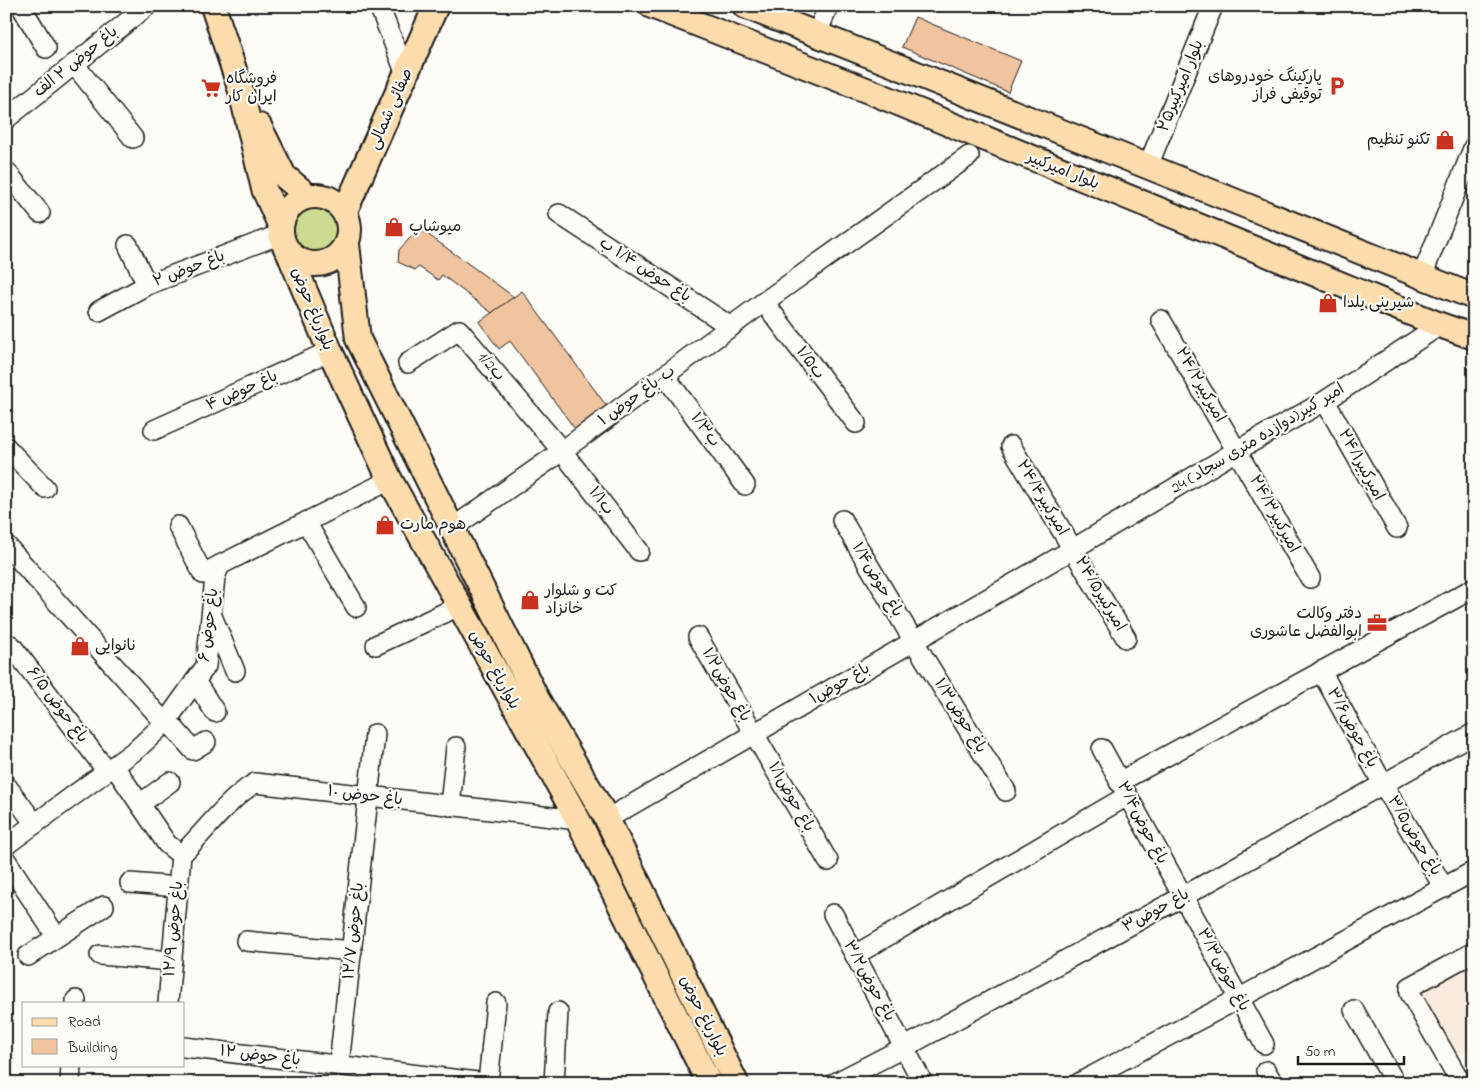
<svg xmlns="http://www.w3.org/2000/svg" width="1480" height="1089" viewBox="0 0 1480 1089" font-family="'Indie Flower','Playpen Sans Arabic',sans-serif">
  <rect width="100%" height="100%" fill="#fdfcf7"/>
  <filter id="ink" filterUnits="userSpaceOnUse"><feTurbulence type="fractalNoise" baseFrequency=".02" numOctaves="2"/><feDisplacementMap in="SourceGraphic" scale="10" xChannelSelector="R" yChannelSelector="G"/><feConvolveMatrix kernelMatrix="1 2 1 2 8 2 1 2 1" color-interpolation-filters="sRGB"/></filter>
  <g filter="url(#ink)">
    <polygon fill="#f9ebdd" points="1474,960 1474,1048 1457,1056 1420,988"/>
    <circle fill="#cbdb8f" stroke="#747c56" cx="316" cy="230" r="24"/>
    <g fill="#f1c4a0" stroke="#1c1c1c">
      <polygon points="915,17 1021,61 1008,92 902,47"/>
      <polygon points="419,228 514,297 492,313 442,275 438,280 419,267 415,270 398,262 399,250"/>
      <polygon points="522,291 619,423 592,443 586,444 510,341 499,349 479,322"/>
    </g>
    <g fill="none" stroke-linecap="round" stroke-linejoin="round">
      <defs>
        <g id="minor">
          <polyline points="21,6 46,48"/>
          <polyline points="379,6 406,74"/>
          <polyline points="817,35 828,6"/>
          <polyline points="74,64 133,138"/>
          <polyline points="6,119 147,6"/>
          <polyline points="1148,166 1213,6"/>
          <polyline points="6,171 40,213"/>
          <polyline points="559,214 731,327"/>
          <polyline points="128,245 147,285"/>
          <polyline points="1422,276 1474,146"/>
          <polyline points="764,302 856,423"/>
          <polyline points="99,311 147,285 281,234"/>
          <polyline points="1161,320 1310,578"/>
          <polyline points="408,363 459,330 562,451 639,551"/>
          <polyline points="665,376 745,485"/>
          <polyline points="1325,401 1397,528"/>
          <polyline points="154,430 330,351"/>
          <polyline points="1011,446 1126,638"/>
          <polyline points="6,447 45,488"/>
          <polyline points="842,520 913,640 1006,791"/>
          <polyline points="306,522 356,607"/>
          <polyline points="178,526 203,574 220,565"/>
          <polyline points="451,529 562,451 764,302 969,156"/>
          <polyline points="6,545 165,723"/>
          <polyline points="212,616 235,671"/>
          <polyline points="698,637 828,861"/>
          <polyline points="376,645 459,606"/>
          <polyline points="6,648 11,645 106,770"/>
          <polyline points="1321,671 1383,784 1444,888"/>
          <polyline points="195,681 215,712"/>
          <polyline points="167,720 193,750 206,742"/>
          <polyline points="1102,749 1264,1044"/>
          <polyline points="114,766 167,844 181,855"/>
          <polyline points="1119,782 1474,588"/>
          <polyline points="6,785 35,824"/>
          <polyline points="140,804 170,782"/>
          <polyline points="450,806 456,747"/>
          <polyline points="607,819 1073,549 1238,450 1325,401 1440,325"/>
          <polyline points="6,845 137,749 165,723 206,666 215,577 220,565 390,480"/>
          <path d="M181,855C205,832 226,801 255,783L578,820"/>
          <polyline points="6,860 56,936"/>
          <polyline points="130,883 178,887"/>
          <polyline points="833,914 923,1083"/>
          <polyline points="246,941 352,951"/>
          <polyline points="100,955 172,961"/>
          <polyline points="855,955 1127,796"/>
          <polyline points="28,956 104,906"/>
          <polyline points="76,1003 76,1000"/>
          <polyline points="168,1003 181,855"/>
          <polyline points="1354,1010 1395,1083"/>
          <polyline points="184,1047 486,1083"/>
          <polyline points="339,1065 375,734"/>
          <polyline points="1266,1071 1273,1083"/>
          <polyline points="70,1083 71,1065"/>
          <polyline points="488,1083 496,1003"/>
          <polyline points="554,1083 558,1012"/>
          <polyline points="835,1083 905,1047 1182,897 1474,733"/>
          <polyline points="1079,1083 1240,998 1474,871"/>
          <polyline points="1461,1083 1410,993 1410,987 1474,952"/>
        </g>
        <g id="major">
          <polyline points="213,6 241,91 264,189 281,227"/>
          <polyline points="652,6 874,93 1440,325 1474,337"/>
          <polyline points="745,6 887,62 1474,297"/>
          <polyline points="259,126 284,176 308,196"/>
          <circle cx="315" cy="230" r="34"/>
          <polyline points="345,211 436,6"/>
          <polyline points="347,244 358,339 537,699 607,819 736,1083"/>
          <polyline points="289,253 330,351 390,480 578,820 709,1083"/>
        </g>
      </defs>
      <use href="#minor" stroke="#1c1c1c" stroke-width="22"/>
      <use href="#major" stroke="#1c1c1c" stroke-width="28"/>
      <use href="#minor" stroke="#fdfcf7" stroke-width="19"/>
      <use href="#major" stroke="#fcdcac" stroke-width="24"/>
    </g>
  </g>
  <defs>
    <symbol id="parking-bare" viewBox="-9 -9 18 18"><path d="M-3.5-5.5H1a3.5 3.5 0 0 1 0 7H-1V5.5H-3.5ZM-1-3.4V-.6H.8a1.4 1.4 0 0 0 0-2.8Z" fill="#c8321e" stroke="#fdfcf7" stroke-width="2.5" paint-order="stroke"/></symbol>
    <symbol id="supermarket-bare" viewBox="-9 -9 18 18"><path d="M-6-5.5h2.5l.6 2H6L4.5 2H-2.5L-4.4-4H-6ZM-1.5 3.2a1.3 1.3 0 1 0 .1 0ZM3 3.2a1.3 1.3 0 1 0 .1 0Z" fill="#c8321e" stroke="#fdfcf7" stroke-width="2.5" paint-order="stroke"/></symbol>
    <symbol id="shop-bare" viewBox="-9 -9 18 18"><path d="M-5-2.5h2.3a2.7 3.5 0 0 1 5.4 0H5L5.5 6h-11ZM-1.5-2.5h3a1.5 2.3 0 0 0-3 0Z" fill="#c8321e" stroke="#fdfcf7" stroke-width="2.5" paint-order="stroke"/></symbol>
    <symbol id="office-bare" viewBox="-9 -9 18 18"><path d="M-6-3h4V-5.5h4V-3h4V5H-6ZM-1-4.5V-3h2v-1.5ZM-6 0V1H6V0Z" fill="#c8321e" stroke="#fdfcf7" stroke-width="2.5" paint-order="stroke"/></symbol>
  </defs>
  <g fill-rule="evenodd">
    <use href="#parking-bare" x="1323" y="72" width="28" height="28"/>
    <use href="#supermarket-bare" x="197" y="74" width="28" height="28"/>
    <use href="#shop-bare" x="1431" y="126" width="28" height="28"/>
    <use href="#shop-bare" x="380" y="213" width="28" height="28"/>
    <use href="#shop-bare" x="1314" y="289" width="28" height="28"/>
    <use href="#shop-bare" x="371" y="511" width="28" height="28"/>
    <use href="#shop-bare" x="516" y="586" width="28" height="28"/>
    <use href="#office-bare" x="1363" y="609" width="28" height="28"/>
    <use href="#shop-bare" x="66" y="632" width="28" height="28"/>
  </g>
  <g text-anchor="middle" dominant-baseline="central" stroke-width="4.5" stroke-linejoin="round" paint-order="stroke">
    <g font-size="16" fill="#1c1c1c" stroke="#fdfcf7">
      <text transform="translate(76 62) rotate(-39)">باغ حوض ۲ الف</text>
      <text transform="translate(1181 86) rotate(-68)">بلوار امیرکبیر۲۵</text>
      <text transform="translate(391 109) rotate(-66)">صفائی شمالی</text>
      <text transform="translate(1063 171) rotate(22)">بلوار امیرکبیر</text>
      <text transform="translate(189 269) rotate(-21)">۲ باغ حوض</text>
      <text transform="translate(645 270) rotate(33)">باغ حوض ۱/۴ ب</text>
      <text transform="translate(312 309) rotate(68)">بلوارباغ حوض</text>
      <text transform="translate(810 363) rotate(53)">ب۱/۵</text>
      <text transform="translate(491 367) rotate(49)">1/2ب</text>
      <text transform="translate(1200 385) rotate(60)">امیرکبیر۲۴/۲</text>
      <text transform="translate(242 391) rotate(-24)">۴ باغ حوض</text>
      <text transform="translate(637 396) rotate(-36)">۱ ب-باغ حوض</text>
      <text transform="translate(705 430) rotate(54)">ب۱/۳</text>
      <text transform="translate(1258 439) rotate(-31)">24 امیر کبیر(دوازده متری سجاد)</text>
      <text transform="translate(1361 465) rotate(61)">امیرکبیر۲۴/۱</text>
      <text transform="translate(1042 498) rotate(59)">امیرکبیر۲۴/۴</text>
      <text transform="translate(601 501) rotate(52)">ب۱/۱</text>
      <text transform="translate(1274 514) rotate(61)">امیرکبیر۲۴/۳</text>
      <text transform="translate(877 580) rotate(59)">باغ حوض۱/۴</text>
      <text transform="translate(1100 594) rotate(59)">امیرکبیر۲۴/۵</text>
      <text transform="translate(209 625) rotate(-83)">۶ باغ حوض</text>
      <text transform="translate(494 670) rotate(61)">بلوارباغ حوض</text>
      <text transform="translate(840 684) rotate(-30)">باغ حوض۱</text>
      <text transform="translate(726 685) rotate(60)">باغ حوض۱/۲</text>
      <text transform="translate(57 705) rotate(53)">۶/۵ باغ حوض</text>
      <text transform="translate(960 716) rotate(58)">باغ حوض۱/۳</text>
      <text transform="translate(1352 728) rotate(61)">باغ حوض۳/۶</text>
      <text transform="translate(365 796) rotate(7)">۱۰ باغ حوض</text>
      <text transform="translate(791 797) rotate(60)">باغ حوض۱/۱</text>
      <text transform="translate(1142 823) rotate(62)">باغ حوض۳/۴</text>
      <text transform="translate(1414 836) rotate(59)">باغ حوض۳/۵</text>
      <text transform="translate(1156 911) rotate(-29)">باغ حوض۳</text>
      <text transform="translate(174 929) rotate(-85)">۱۲/۹ باغ حوض</text>
      <text transform="translate(354 931) rotate(-84)">۱۲/۷ باغ حوض</text>
      <text transform="translate(1223 970) rotate(61)">باغ حوض۳/۳</text>
      <text transform="translate(869 981) rotate(61)">باغ حوض۳/۲</text>
      <text transform="translate(703 1016) rotate(64)">بلوارباغ حوض</text>
      <text transform="translate(260 1056) rotate(7)">۱۲ باغ حوض</text>
    </g>
    <g font-size="16" fill="#1c1c1c" stroke="#fdfcf7" text-anchor="start">
      <text x="1322" y="77" text-anchor="end">پارکینگ خودروهای<tspan x="1322" dy="18">توقیفی فراز</tspan></text>
      <text x="226" y="79">فروشگاه<tspan x="226" dy="18">ایران کار</tspan></text>
      <text x="1430" y="140" text-anchor="end">تکنو تنظیم</text>
      <text x="409" y="227">میوشاپ</text>
      <text x="1343" y="303">شیرینی یلدا</text>
      <text x="400" y="525">هوم مارت</text>
      <text x="545" y="591">کت و شلوار<tspan x="545" dy="18">خانزاد</tspan></text>
      <text x="1362" y="614" text-anchor="end">دفتر وکالت<tspan x="1362" dy="18">ابوالفضل عاشوری</tspan></text>
      <text x="95" y="646">نانوایی</text>
    </g>
  </g>
  <rect width="1480" height="1089" fill="none" stroke="#fdfcf7" stroke-width="25"/>
  <rect x="12" y="12" width="1455" height="1064" fill="none" stroke="#1c1c1c" stroke-width="2" filter="url(#ink)"/>
  <rect x="22" y="1002" width="162" height="65" fill="#fdfcf7" stroke="#a3a29f"/>
  <rect x="32" y="1018" width="25" height="8" fill="#fcdcac" stroke="#a3a29f"/>
  <text x="68" y="1026" font-size="15" fill="#1c1c1c">Road</text>
  <rect x="32" y="1039" width="25" height="15" fill="#f1c4a0" stroke="#a3a29f"/>
  <text x="68" y="1052" font-size="15" fill="#1c1c1c">Building</text>
  <path d="M1298 1056v8h106v-8" fill="none" stroke="#1c1c1c" stroke-width="2.5"/>
  <text x="1305" y="1056" font-size="15" fill="#1c1c1c" stroke="#fdfcf7" stroke-width="4" paint-order="stroke">50 m</text>
</svg>
